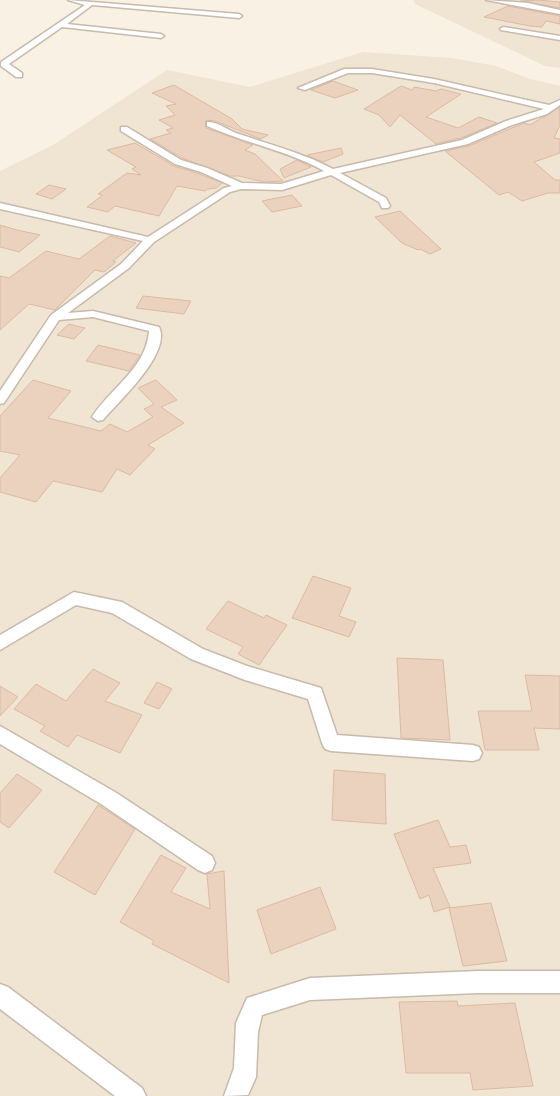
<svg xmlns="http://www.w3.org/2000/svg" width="560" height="1096" viewBox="0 0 560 1096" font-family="'Open Sans',sans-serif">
  <rect width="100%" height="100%" fill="#f9f2e4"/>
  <g fill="#f0e4d3">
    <polygon points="413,0 560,0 560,68 545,66 415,4"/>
    <polygon points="363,52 452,58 496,66 530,79 560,86 560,1096 0,1096 0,171 53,145 167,70 250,87"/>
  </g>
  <g fill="#ebd2bf" stroke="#dcbaa1">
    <polygon points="538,0 560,2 560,8 520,1"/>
    <polygon points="508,6 560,16 560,24 546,21 542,27 530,26 484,17"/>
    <polygon points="333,81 358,90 335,98 311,90"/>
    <polygon points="174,85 232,119 242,129 268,135 261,139 215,121 207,120 205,122 206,128 253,145 245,150 255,154 283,181 264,182 239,176 230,176 182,158 150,139 171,133 166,130 173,128 159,120 175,115 166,106 176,104 152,93"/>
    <polygon points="401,86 412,90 414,87 436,91 441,89 461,94 426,117 458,128 479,117 497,123 461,138 436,144 400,115 390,127 379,115 364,109"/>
    <polygon points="560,107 560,125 554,138 560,139 560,153 534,162 555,180 560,180 560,193 548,193 522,201 508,192 499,195 445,151 469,146 524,123 530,125"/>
    <polygon points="135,143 174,166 200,174 222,183 216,188 208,189 205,191 177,186 159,216 115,206 108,212 87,207 103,195 98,194 127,173 141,175 132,169 136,167 107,150"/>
    <polygon points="341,148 343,154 323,162 307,155"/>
    <polygon points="297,160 311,167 284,178 280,169"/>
    <polygon points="49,185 66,189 52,199 36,194"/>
    <polygon points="292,195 302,206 272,212 262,201"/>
    <polygon points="400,211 414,224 441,249 430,254 420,249 418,250 402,243 375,217"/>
    <polygon points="0,225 17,230 40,235 19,252 0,247"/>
    <polygon points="110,236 136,243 113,261 116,262 104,272 95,270 55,310 29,304 0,330 0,276 9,278 46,251 79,259"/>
    <polygon points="143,296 191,301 184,314 136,308"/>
    <polygon points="69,324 85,328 74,339 57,335"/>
    <polygon points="98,345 140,355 129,371 86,361"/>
    <polygon points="33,380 71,391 48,418 101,431 110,424 127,432 153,417 144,409 154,404 138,388 156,380 177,400 161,407 184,423 148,445 155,449 130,475 117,469 102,492 53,481 36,502 0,492 0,478 20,455 0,451 0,416"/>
    <polygon points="313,576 351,588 339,616 356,622 349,637 292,618"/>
    <polygon points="228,601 264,618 266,615 287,625 259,665 238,654 243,647 206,629"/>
    <polygon points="397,658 443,660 450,740 401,738"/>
    <polygon points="93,669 120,683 105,701 142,715 120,753 77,735 68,747 40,731 45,726 14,709 36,684 66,701"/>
    <polygon points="525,675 560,676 560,729 534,728 539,750 485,750 478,711 532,711"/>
    <polygon points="157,682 172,689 159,709 144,703"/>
    <polygon points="0,686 18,697 0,716"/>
    <polygon points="334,770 385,774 386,824 332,820"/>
    <polygon points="17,774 42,790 9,828 0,822 0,793"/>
    <polygon points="98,805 135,829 95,895 54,872"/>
    <polygon points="438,820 450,847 466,845 471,863 433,868 450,907 434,912 429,895 420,899 394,834"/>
    <polygon points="161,855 186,868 171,892 210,909 207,874 224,871 229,983 152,944 154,941 120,922"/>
    <polygon points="320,887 336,929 271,954 257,910"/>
    <polygon points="491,903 507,961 463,966 449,908"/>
    <polygon points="457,1001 458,1006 515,1003 533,1086 473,1090 470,1073 406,1073 399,1002"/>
  </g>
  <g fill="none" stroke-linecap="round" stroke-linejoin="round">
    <defs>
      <g id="street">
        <polygon points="68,0 239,14 242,16 239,18 92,5 67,24 161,34 164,36 161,38 62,27 9,64 22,73 22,77 16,77 1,66 1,62 85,5"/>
        <polygon points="486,0 528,3 560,10 560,14"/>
        <polygon points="503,27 560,36 560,40 501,30 500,29"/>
        <path d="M344,69H372L434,79L549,105L560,100V105L547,114L512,125L468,144L340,173L386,198L390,206L388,208H382L379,202L331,175L282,190L241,189L230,192L154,242L129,268L68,313L93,311L159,327C172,353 119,401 103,420L98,421L92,417C111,387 146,369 149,331L93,317L59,320L4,403L0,404V391L51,315L121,264L143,241L0,209V203L148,237L224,188L232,186L201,172L175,164L121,131V127H127L181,160L207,168L242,183L281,184L324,171C288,151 245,143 207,126V122C217,121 229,131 239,134C271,145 303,153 333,169L462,140L506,121L544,109L434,83L372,73H348L305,90L298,88Z"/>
        <polygon points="74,592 122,602 203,649 247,666 321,688 337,735 473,745 479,747 482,753 479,759 473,761 331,751 325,749 322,743 308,699 245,680 191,659 112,613 76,605 0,650 0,635"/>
        <polygon points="0,726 115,792 212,856 215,863 212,870 205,873 198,870 101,804 0,744"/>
        <polygon points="478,971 560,971 560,993 478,993 310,1000 262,1015 258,1032 256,1077 248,1095 224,1096 234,1068 236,1023 247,998 310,978"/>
        <polygon points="0,984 8,987 142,1088 146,1096 115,1096 0,1009"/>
      </g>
    </defs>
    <use href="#street" stroke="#c8baac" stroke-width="3"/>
    <use href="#street" fill="#fff" fill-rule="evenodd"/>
  </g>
</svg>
